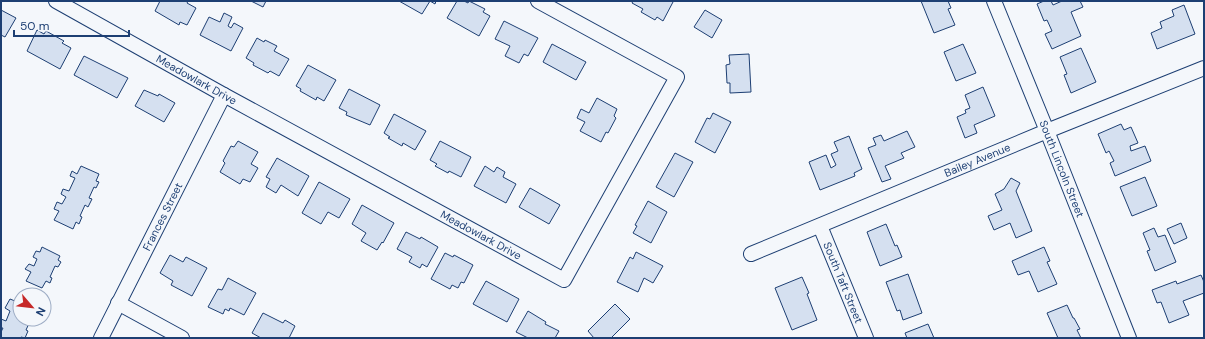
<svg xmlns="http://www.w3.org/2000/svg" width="1205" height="339" viewBox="0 0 1205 339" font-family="'DM Sans',sans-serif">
  <rect width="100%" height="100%" fill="#f4f7fb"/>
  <g fill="#d5e0f0" stroke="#1d3f73">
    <polygon points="160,1 188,1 187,3 196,8 187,25 180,22 179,25 155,11"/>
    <polygon points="251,1 266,1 263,7"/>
    <polygon points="399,1 436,1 435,4 430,1 422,14"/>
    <polygon points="457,1 464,1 468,3 469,1 485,9 483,12 490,16 479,36 447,18"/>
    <polygon points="633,1 672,1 673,2 663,21 657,17 655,20 641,12 643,9 632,3"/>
    <polygon points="921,1 948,1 951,8 948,9 955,25 934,33"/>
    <polygon points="1044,1 1051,1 1053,5 1062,1 1080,1 1083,7 1071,12 1081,36 1052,49 1045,34 1052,31 1047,20 1044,21 1037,4"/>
    <polygon points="1184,5 1195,34 1157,49 1151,33 1162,28 1160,22 1174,16 1172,10"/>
    <polygon points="1,10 16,18 5,37 1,35"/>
    <polygon points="705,10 722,20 712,38 694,27"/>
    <polygon points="224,13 232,17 228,26 231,28 234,23 243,28 231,51 200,35 209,17 220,22"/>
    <polygon points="504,21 538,38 528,56 524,54 519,63 505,56 510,46 495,39"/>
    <polygon points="37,30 44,34 46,31 64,41 62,43 71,48 60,69 27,51"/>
    <polygon points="257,38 264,42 265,40 277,46 274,51 289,59 279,76 270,71 268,73 253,65 254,63 246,58"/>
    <polygon points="552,44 586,62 576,80 543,62"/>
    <polygon points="963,44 976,73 956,81 944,52"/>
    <polygon points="1081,48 1096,82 1071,93 1064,75 1067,74 1060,57"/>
    <polygon points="749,54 751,92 730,93 730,83 727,83 726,65 730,64 729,55"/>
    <polygon points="84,56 128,78 117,98 74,75"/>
    <polygon points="308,65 336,80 324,101 317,97 316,100 300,91 301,89 296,86"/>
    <polygon points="983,87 995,116 974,125 977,133 965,138 957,117 966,113 965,110 970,108 965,95"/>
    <polygon points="349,89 380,105 370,125 346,115 347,112 339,108"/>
    <polygon points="144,90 158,96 159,94 175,103 164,122 135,106"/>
    <polygon points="597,98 617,109 614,116 616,118 608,133 606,132 601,142 580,131 585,122 577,118 581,109 589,113"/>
    <polygon points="713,113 731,122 715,153 695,142 707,118 710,119"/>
    <polygon points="394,114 426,131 415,150 403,143 402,146 388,138 390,137 384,133"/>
    <polygon points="1121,124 1124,130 1131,127 1138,143 1130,146 1131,151 1145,146 1151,161 1115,176 1110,163 1114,161 1109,151 1106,153 1098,134"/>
    <polygon points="907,131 915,147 901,153 904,158 885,166 891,179 882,182 868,148 876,145 873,138 881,135 884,141"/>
    <polygon points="849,136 862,169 854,173 855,176 820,190 809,162 826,155 831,168 836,165 831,154 838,151 834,142"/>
    <polygon points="238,141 258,152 251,164 258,168 250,182 243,179 240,184 220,172 225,163 223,161 231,146 234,147"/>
    <polygon points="440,141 471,157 461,177 449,171 448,173 435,166 437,164 430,160"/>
    <polygon points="675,153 693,162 674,197 656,187"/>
    <polygon points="277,158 309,176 298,196 281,185 276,193 266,187 270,179 266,177"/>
    <polygon points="81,166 99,174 96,181 99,182 96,188 94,187 89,198 92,199 88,207 85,205 80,216 82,217 79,224 76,222 73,229 54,220 59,211 54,209 57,202 62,204 66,197 61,194 63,189 69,191 75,178 70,176 72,171 77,174"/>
    <polygon points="485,166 494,172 497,167 505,172 503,177 516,184 506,203 474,186"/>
    <polygon points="1145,177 1157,206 1132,216 1120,187"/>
    <polygon points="1011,178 1020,183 1016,191 1032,231 1016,238 1010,223 994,230 988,216 1002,210 995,194 1004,189"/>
    <polygon points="319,182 350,199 339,218 328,212 321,224 302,213"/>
    <polygon points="530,188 560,205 549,224 519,207"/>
    <polygon points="648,201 667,212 651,243 633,233 637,226 635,225"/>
    <polygon points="362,205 394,223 383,243 382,242 377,250 361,241 366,233 352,224"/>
    <polygon points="1181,223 1187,238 1174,244 1167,229"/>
    <polygon points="886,224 895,246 897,245 902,257 880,266 867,232"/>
    <polygon points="1154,228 1158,237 1165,235 1176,262 1155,271 1147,251 1150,250 1143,233"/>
    <polygon points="406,232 420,239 421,237 438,247 427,267 422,264 420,268 409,262 412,257 397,249"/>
    <polygon points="42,247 60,256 58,260 61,262 58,267 55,266 50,277 52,278 50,283 46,281 42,288 26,281 31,272 25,269 29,264 34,266 37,259 33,257 36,251 40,252"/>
    <polygon points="1044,247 1050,261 1047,262 1057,284 1038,292 1029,271 1018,275 1012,261"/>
    <polygon points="636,252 663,266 653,283 644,278 638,292 617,282 630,257 633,259"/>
    <polygon points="445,253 453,257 454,255 473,265 464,283 461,282 458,288 452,285 450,289 431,279"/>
    <polygon points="170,255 183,262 186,257 207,268 192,296 171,285 173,281 160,273"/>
    <polygon points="908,274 922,313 903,320 900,310 897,311 886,282"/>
    <polygon points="1201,275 1204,282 1204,293 1183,301 1189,315 1169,323 1161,302 1157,303 1152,290 1176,281 1177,284"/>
    <polygon points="802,277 809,293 807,294 817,320 792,330 775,288"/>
    <polygon points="228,278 256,293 244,315 230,308 229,311 225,309 223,314 208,307 218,289 222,290"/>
    <polygon points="486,281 519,299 507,322 473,304"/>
    <polygon points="18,295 20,296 20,319 34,319 33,320 31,319 26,330 28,331 25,338 21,337 21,338 1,338 1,332 3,328 1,328 1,319 6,321 10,311 5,308 10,299 15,301"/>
    <polygon points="615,304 630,319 611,338 594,338 588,331"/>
    <polygon points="1067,305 1073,318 1074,318 1080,329 1077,330 1081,338 1058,338 1047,313"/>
    <polygon points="528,311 546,322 545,324 559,331 555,338 528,338 516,332"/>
    <polygon points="263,313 283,323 285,320 295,326 289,338 261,338 252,333"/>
    <polygon points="928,324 934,338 907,338 905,333"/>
  </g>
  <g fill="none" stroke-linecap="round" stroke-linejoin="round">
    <defs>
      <g id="street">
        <path id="s1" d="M56,1L224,95L564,280L677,77L538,1"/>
        <path id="s2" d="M994,1L1047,131L1129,338"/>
        <path id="s3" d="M820,226L866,338"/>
        <path id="s4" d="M751,254L1047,131L1204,68"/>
        <polyline points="118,303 182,338"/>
        <path id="s5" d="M101,338L224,95"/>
      </g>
    </defs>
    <use href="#street" stroke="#1d3f73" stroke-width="16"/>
    <use href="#street" stroke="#f4f7fb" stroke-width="14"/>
  </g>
  <g text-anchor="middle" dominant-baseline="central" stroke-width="3" stroke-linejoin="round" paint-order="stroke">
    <g font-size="11" fill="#1d3f73" stroke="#f4f7fb">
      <text stroke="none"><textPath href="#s1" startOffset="161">Meadowlark Drive</textPath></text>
      <text stroke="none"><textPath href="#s4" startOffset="245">Bailey Avenue</textPath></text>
      <text stroke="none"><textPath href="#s2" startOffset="181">South Lincoln Street</textPath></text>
      <text stroke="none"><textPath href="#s5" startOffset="136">Frances Street</textPath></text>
      <text stroke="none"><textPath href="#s1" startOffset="485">Meadowlark Drive</textPath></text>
      <text stroke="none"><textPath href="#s3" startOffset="61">South Taft Street</textPath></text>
    </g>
  </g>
  <rect width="1205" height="339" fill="none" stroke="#1d3f73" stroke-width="4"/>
  <g transform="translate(32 307) rotate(118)"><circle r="19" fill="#f4f7fb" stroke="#9eadc5"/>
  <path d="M0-3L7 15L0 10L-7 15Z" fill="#c62828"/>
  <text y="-6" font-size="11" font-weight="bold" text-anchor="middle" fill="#1d3f73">N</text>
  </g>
  <path d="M14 30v6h115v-6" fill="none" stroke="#1d3f73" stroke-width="2"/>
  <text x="20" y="30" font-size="12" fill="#1d3f73" stroke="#f4f7fb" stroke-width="3" paint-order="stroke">50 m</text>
</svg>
